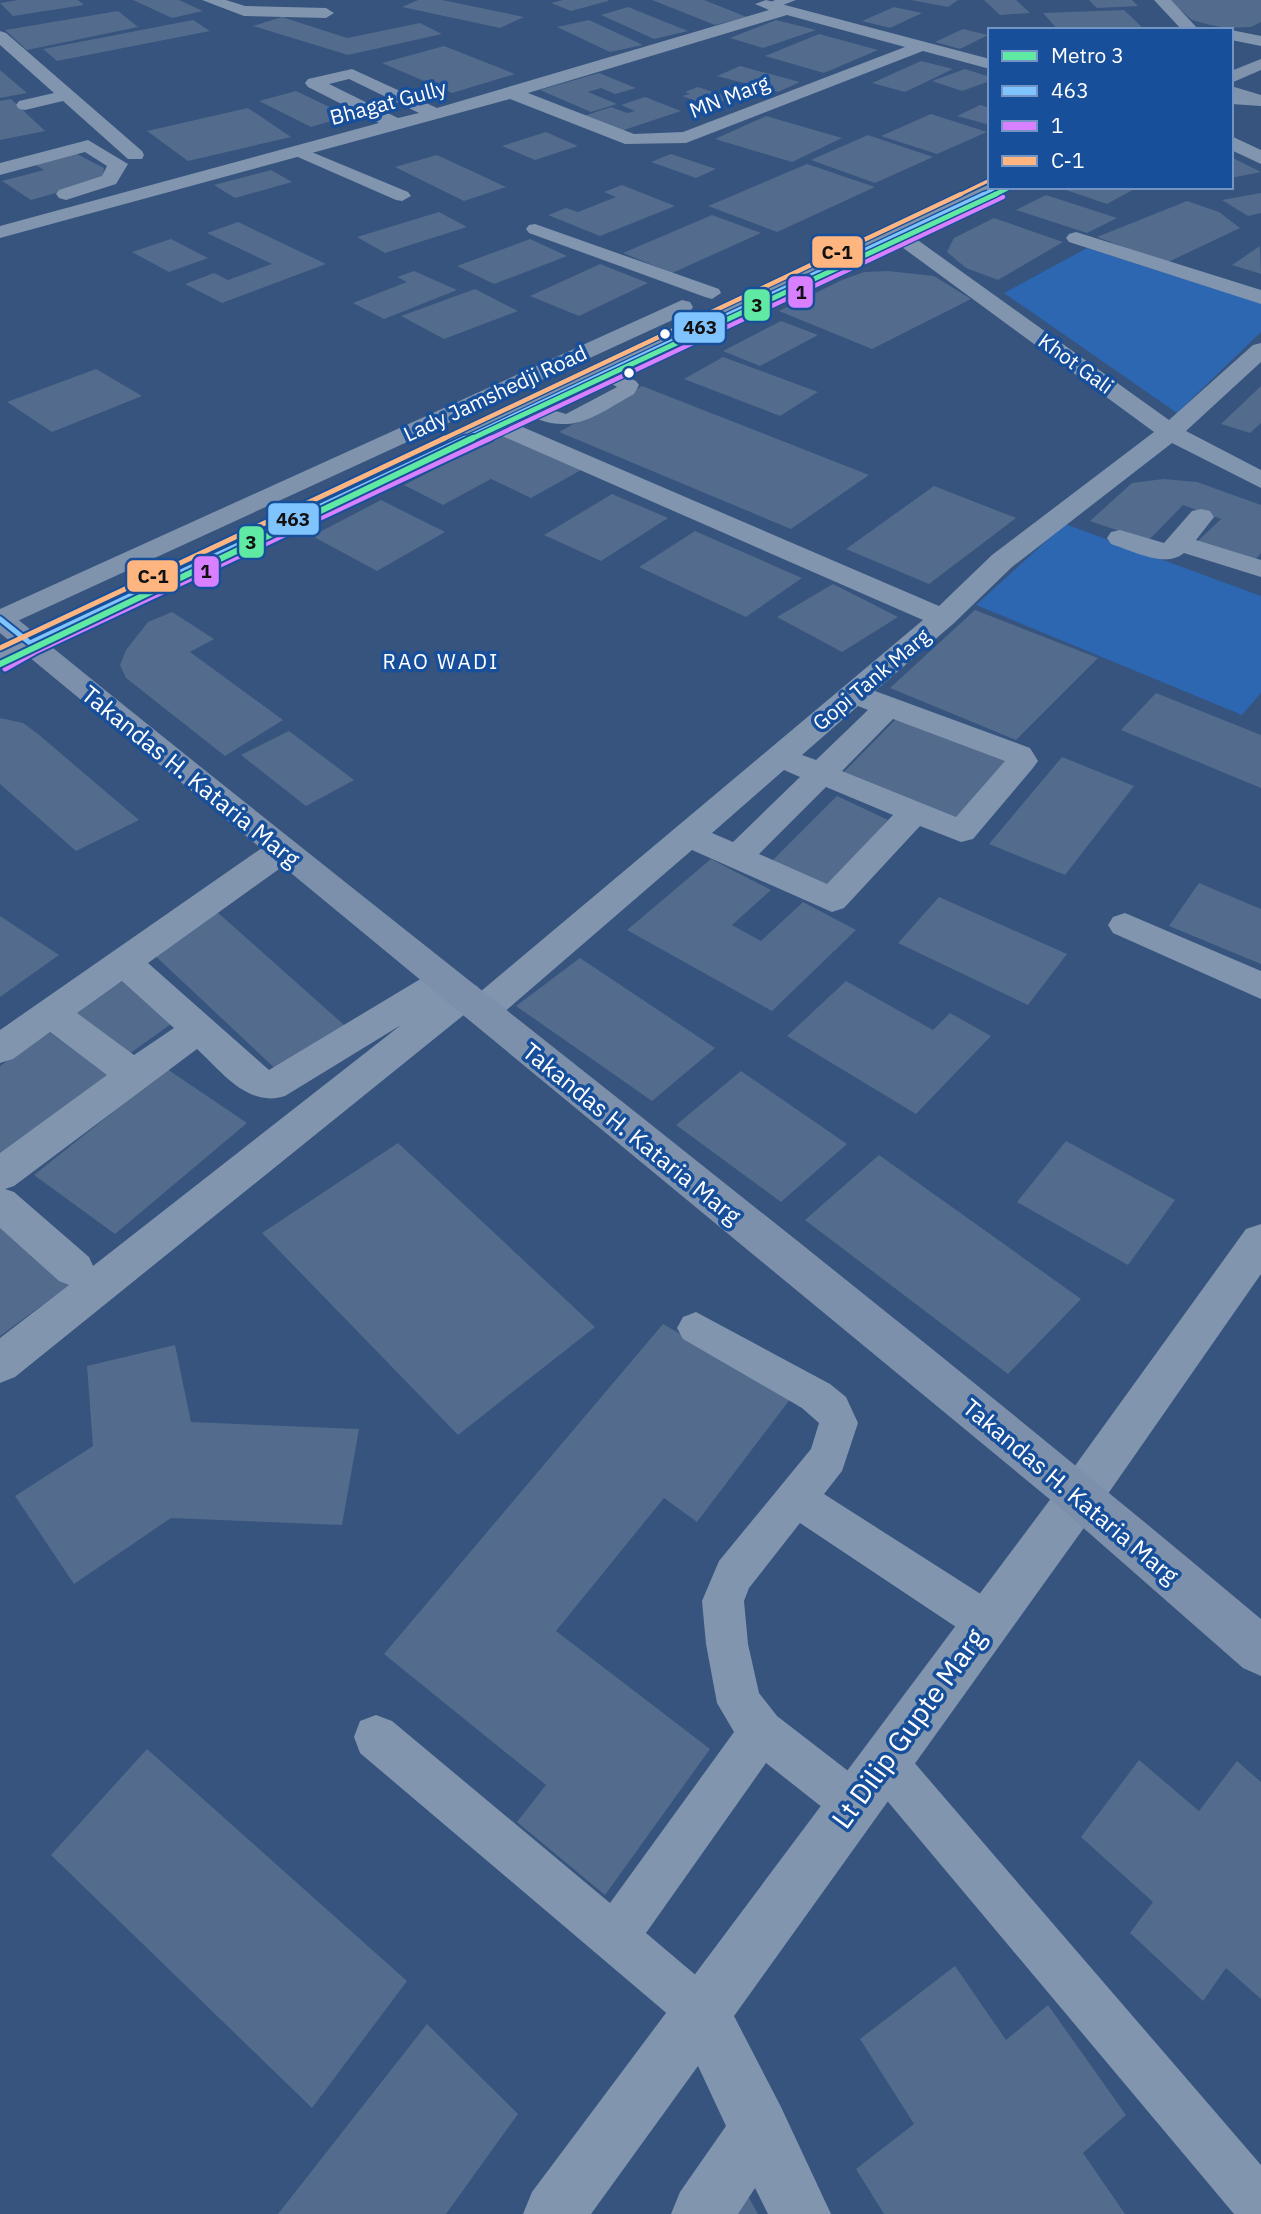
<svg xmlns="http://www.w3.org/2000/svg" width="1261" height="2214" viewBox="0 0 1261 2214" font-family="'IBM Plex Sans',sans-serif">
  <rect width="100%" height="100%" fill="#36547d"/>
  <g fill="#2d66b1">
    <polygon points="1087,248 1261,303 1261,332 1177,413 1004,293"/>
    <polygon points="1065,524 1261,596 1261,693 1242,715 976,605"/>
  </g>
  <g fill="#536b8c">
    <polygon points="18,0 78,0 84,5 13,16 0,3"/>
    <polygon points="133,0 179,0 203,11 172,18"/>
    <polygon points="418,0 442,0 524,17 500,28 402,7"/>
    <polygon points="563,0 608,0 608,1 571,11 551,3"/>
    <polygon points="652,0 704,0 747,17 715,25"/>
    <polygon points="911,0 958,0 948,7"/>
    <polygon points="984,0 1016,0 1030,13 1000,15"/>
    <polygon points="1089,0 1132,0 1138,6 1097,8"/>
    <polygon points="1169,0 1261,0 1261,22 1251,27 1227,28 1210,25 1192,20"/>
    <polygon points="628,7 688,31 654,39 601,15"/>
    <polygon points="894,7 922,13 890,28 862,21"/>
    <polygon points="1124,10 1145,30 1058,30 1043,13"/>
    <polygon points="118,11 138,27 27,50 5,30"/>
    <polygon points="282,17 347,38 420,23 442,34 348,55 253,26"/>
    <polygon points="193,20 210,31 57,61 43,49"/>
    <polygon points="589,20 643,45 610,52 557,27"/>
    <polygon points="776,20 816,30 763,48 730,38"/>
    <polygon points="963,29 988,35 960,49 935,42"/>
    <polygon points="819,34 878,50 824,73 765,56"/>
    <polygon points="444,46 515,74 452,93 382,63"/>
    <polygon points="921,61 953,69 905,92 872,83"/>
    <polygon points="740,66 800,82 778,92 717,76"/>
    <polygon points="965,69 990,77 990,81 962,91 932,81"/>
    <polygon points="0,70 27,93 0,98"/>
    <polygon points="599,73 636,88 615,94 601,88 588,92 617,104 591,112 540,90"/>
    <polygon points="698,87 732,98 710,106 682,96 690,94 685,92"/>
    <polygon points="296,91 348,116 311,127 259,101"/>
    <polygon points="645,97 681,111 621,131 584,116 611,107 627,113 635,111 621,105"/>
    <polygon points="11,99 45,131 0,140 0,101"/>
    <polygon points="980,105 990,108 990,125 957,116"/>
    <polygon points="248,108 291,137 188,161 147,131"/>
    <polygon points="931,114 987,132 937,154 881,136"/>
    <polygon points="766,116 842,138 792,162 715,139"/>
    <polygon points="546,132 578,146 535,160 502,146"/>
    <polygon points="868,135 933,157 875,183 811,160"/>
    <polygon points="73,152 104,168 102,180 31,200 2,181 44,170 32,163"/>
    <polygon points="671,154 716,169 696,178 651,162"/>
    <polygon points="437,155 506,187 464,201 395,167"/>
    <polygon points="1231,157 1261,172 1231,178"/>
    <polygon points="807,164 875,187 777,232 708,206"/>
    <polygon points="271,170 292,182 235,198 214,185"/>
    <polygon points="622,185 675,206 600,236 548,215 566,208 578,212 616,197 604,192"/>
    <polygon points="1057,187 1138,187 1107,204"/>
    <polygon points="1261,193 1261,213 1248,216 1222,200"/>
    <polygon points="1046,195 1117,218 1087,233 1016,210"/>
    <polygon points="1187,201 1219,212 1240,228 1166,263 1097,237"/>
    <polygon points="439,212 467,227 385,253 357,237"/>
    <polygon points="712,215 761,233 672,273 623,253"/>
    <polygon points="994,218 1063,242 998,280 966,268 947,252 954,238"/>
    <polygon points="238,222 326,264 222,303 185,284 214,273 228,280 272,264 207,233"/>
    <polygon points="171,239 208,258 169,272 132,252"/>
    <polygon points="530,239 567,256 494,284 457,266"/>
    <polygon points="1260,246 1261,274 1232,265"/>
    <polygon points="600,264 648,283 579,316 530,296"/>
    <polygon points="414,271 457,290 384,319 353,303 407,282 397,277"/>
    <polygon points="888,271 934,276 971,299 872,349 779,311 842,280 864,272"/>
    <polygon points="475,289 518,311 444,339 401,316"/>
    <polygon points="781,321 818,335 760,366 723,351"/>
    <polygon points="723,357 818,392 780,416 684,379"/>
    <polygon points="96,369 142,396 52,432 7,402"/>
    <polygon points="642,386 869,475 791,529 559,432"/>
    <polygon points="1261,386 1261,423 1250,433 1221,424"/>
    <polygon points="502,434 581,470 531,498 491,479 443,505 404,485"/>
    <polygon points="1163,479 1197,482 1261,505 1261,553 1253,562 1198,541 1221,519 1183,505 1148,541 1090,521 1132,483"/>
    <polygon points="934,486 1016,518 929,584 846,549"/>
    <polygon points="612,494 668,518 601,561 544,535"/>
    <polygon points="381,500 445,532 377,571 312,536"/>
    <polygon points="695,531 802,578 746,617 639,567"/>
    <polygon points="833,584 898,617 842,652 777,617"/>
    <polygon points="975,610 1098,658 1016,740 890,688"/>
    <polygon points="172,612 214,639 190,652 283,720 225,756 126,678 120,665 126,650 148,622"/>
    <polygon points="1156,693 1261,735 1261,788 1121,730"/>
    <polygon points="902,713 1011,756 951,824 839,777"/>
    <polygon points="0,718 23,723 38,734 139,820 76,851 0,784"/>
    <polygon points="289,731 354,780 306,806 241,755"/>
    <polygon points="1062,757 1134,786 1065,875 989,844"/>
    <polygon points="837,796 888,820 821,893 767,866"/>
    <polygon points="711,859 771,890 732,925 761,941 803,902 856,930 772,1011 627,930"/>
    <polygon points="1199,883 1261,909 1261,964 1169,926"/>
    <polygon points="939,897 1067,954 1028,1005 898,943"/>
    <polygon points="216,911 352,1032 282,1075 148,949"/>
    <polygon points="0,916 59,955 0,997"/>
    <polygon points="580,958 715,1048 652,1101 516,1006"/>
    <polygon points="124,980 178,1019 125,1057 70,1017"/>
    <polygon points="846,981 933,1030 950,1013 991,1036 916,1114 787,1036"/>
    <polygon points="49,1032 110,1076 0,1157 0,1066"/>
    <polygon points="167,1069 247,1123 115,1234 34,1175"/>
    <polygon points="741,1071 847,1144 781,1202 676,1125"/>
    <polygon points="1066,1141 1175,1200 1128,1265 1017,1202"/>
    <polygon points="398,1143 595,1327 458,1435 262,1233"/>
    <polygon points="879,1155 1081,1299 1008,1374 805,1220"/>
    <polygon points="0,1215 71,1284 0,1336"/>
    <polygon points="663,1324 791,1398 697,1522 664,1498 556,1631 710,1749 605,1895 517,1822 546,1785 384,1654"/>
    <polygon points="175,1345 191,1422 359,1429 342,1525 171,1518 74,1584 15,1496 93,1446 87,1366"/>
    <polygon points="147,1749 407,1981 312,2108 51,1855"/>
    <polygon points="1139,1760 1199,1811 1237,1761 1261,1782 1261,1999 1226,1968 1203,2001 1130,1933 1153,1902 1081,1837"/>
    <polygon points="955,1966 1006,2040 1048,2005 1126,2115 1083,2153 1125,2214 884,2214 856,2169 914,2124 860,2039"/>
    <polygon points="427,2024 518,2114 446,2214 278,2214"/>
    <polygon points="743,2187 758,2214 726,2214"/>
  </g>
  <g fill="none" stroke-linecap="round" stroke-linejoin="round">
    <g fill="#8195af" fill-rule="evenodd">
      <polygon points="775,0 796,0 770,10 763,6"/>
      <polygon points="297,146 408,192 411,196 402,201 396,200 291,154 289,151"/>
      <polygon points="535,224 719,289 721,293 712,299 705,297 529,233 526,229 529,225"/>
      <path d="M603,367L636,381L639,385L634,394C599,413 577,434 537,419C529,417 522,415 518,409L528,403L566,414L617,387L593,373Z"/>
      <polygon points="696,1312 830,1384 846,1397 858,1423 842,1471 824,1494 1001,1607 1007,1622 1001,1637 986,1643 971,1637 800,1523 749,1588 744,1601 748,1644 759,1693 777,1716 869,1787 876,1803 869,1819 853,1826 837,1819 766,1763 646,1933 718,1994 726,2011 718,2028 701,2036 684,2028 360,1753 354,1737 360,1721 376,1715 392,1721 610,1903 734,1732 717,1703 706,1644 702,1601 719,1561 811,1449 819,1423 802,1408 683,1339 677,1328 683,1317"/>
      <polygon points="884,1740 900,1746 1261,2165 1261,2214 1234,2214 868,1778 862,1762 868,1746"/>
    </g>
    <g fill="#8195af" fill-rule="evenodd">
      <polygon points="202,0 226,0 245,6 326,8 334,13 326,18 244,16"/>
      <path d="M766,0L990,59V69L923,51L686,143L625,144L510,99L0,238V226L379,123L308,87L305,83L308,79L352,69L437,108L769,10L755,4ZM787,15L905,47L683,132L634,134L528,93ZM349,79L419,113L398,118L329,84Z"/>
      <polygon points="0,31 6,33 142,151 144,155 142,159 128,159 63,101 25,110 19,109 16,105 19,101 54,93 0,45"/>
      <polygon points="1231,94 1261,96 1261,106 1231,104"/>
      <polygon points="1231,136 1261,150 1261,164 1231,150"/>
      <polygon points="88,140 128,164 116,184 66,200 59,198 56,194 59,190 102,176 107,166 85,152 0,175 0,163"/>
      <path d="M898,229L905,231L1169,420L1253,345L1261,343V362L1186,431L1261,470V488L1172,443L1012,567L953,624L875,691L1030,748L1038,761L1033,768L973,839L961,842L920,826L844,908L832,912L692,850L495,1020L482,1024L469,1020L465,1014L15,1377L0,1383V1338L69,1285L59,1281L0,1228V1153L107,1075L50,1032L13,1059L0,1063V1030L269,843L281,840L293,843L298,851L293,859L148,963L269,1070L432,972L445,968L458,972L462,983L477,986L480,992L923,620L486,429L483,424L486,419H504L939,606L992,555L1154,432L891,239L888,235ZM858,706L868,710L816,760L802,755ZM893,719L1005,761L956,817L842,771ZM784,770L800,777L733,842L712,833ZM826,787L893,815L827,884L759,854ZM122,981L174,1028L134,1055L77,1013ZM401,1025L93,1266L89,1257L14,1192L5,1189L14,1186L197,1049C222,1072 248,1108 285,1096Z"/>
      <polygon points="1076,232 1261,290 1261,304 1069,242 1066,238 1069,234"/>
      <path d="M1201,509L1210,511L1214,517L1196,540L1261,560V577L1184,553C1165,569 1131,550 1111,544L1107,538L1111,532L1120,530L1164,543L1192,511Z"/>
      <polygon points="1125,913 1261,971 1261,999 1113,933 1108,925 1113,917"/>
      <polygon points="1261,1224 1261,1274 1096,1511 734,2016 781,2107 831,2214 768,2214 755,2188 738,2214 671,2214 680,2192 726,2126 698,2066 591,2214 523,2214 532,2192 1064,1481 1246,1229"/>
    </g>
    <g fill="#8195af" fill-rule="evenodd">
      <polygon points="1154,0 1171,0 1199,30 1182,30"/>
      <polygon points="1231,30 1261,36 1261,46 1231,40"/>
    </g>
    <path fill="#7c90ab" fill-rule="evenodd" d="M0,610L10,613C425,951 851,1275 1261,1619V1676L1243,1668L1064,1511L0,633Z"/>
    <g fill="#7f93ad" fill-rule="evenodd">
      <polygon points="1261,59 1261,70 1231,83 1231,71"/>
      <polygon points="1231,86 1261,95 1261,106 1231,97"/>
      <polygon points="990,184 990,187 1009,187 0,669 0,648 20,637"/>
      <polygon points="682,300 690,302 693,307 690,312 0,629 0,609"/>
    </g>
    <defs>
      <polyline id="bus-1-far2" points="980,196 998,187"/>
      <polyline id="bus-1-far1" points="462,440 984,194"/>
      <polyline id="bus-1" points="0,619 30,643 465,438"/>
      <polyline id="bus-2-far1" points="487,440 1003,197"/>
      <polyline id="bus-2" points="5,669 35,652 491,438"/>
      <polyline id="bus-3-far2" points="957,196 990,180"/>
      <polyline id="bus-3-far1" points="441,440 961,194"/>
      <polyline id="bus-3" points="0,648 445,438"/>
    </defs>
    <use href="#bus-1-far2" stroke="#184f9b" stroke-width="6"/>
    <use href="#bus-1-far1" stroke="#184f9b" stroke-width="7"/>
    <use href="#bus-1" stroke="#184f9b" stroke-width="9"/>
    <use href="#bus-2-far1" stroke="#184f9b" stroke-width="7"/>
    <use href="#bus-2" stroke="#184f9b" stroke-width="9"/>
    <use href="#bus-3-far2" stroke="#184f9b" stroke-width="6"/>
    <use href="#bus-3-far1" stroke="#184f9b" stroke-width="7"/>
    <use href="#bus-3" stroke="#184f9b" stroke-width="9"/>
    <use href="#bus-1-far2" stroke="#80c4ff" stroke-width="3.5"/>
    <use href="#bus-1-far1" stroke="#80c4ff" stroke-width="4.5"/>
    <use href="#bus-1" stroke="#80c4ff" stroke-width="5"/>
    <use href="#bus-2-far1" stroke="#d880ff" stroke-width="4.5"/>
    <use href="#bus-2" stroke="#d880ff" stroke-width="5"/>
    <use href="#bus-3-far2" stroke="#ffb580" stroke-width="3.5"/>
    <use href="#bus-3-far1" stroke="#ffb580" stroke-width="4.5"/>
    <use href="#bus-3" stroke="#ffb580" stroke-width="5"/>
    <defs>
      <polyline id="metro-1-far2" points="992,196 1010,187"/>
      <polyline id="metro-1-far1" points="469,440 996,194"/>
      <polyline id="metro-1" points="0,664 473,438"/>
    </defs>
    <use href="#metro-1-far2" stroke="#184f9b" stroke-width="7"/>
    <use href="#metro-1-far1" stroke="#184f9b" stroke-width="8"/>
    <use href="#metro-1" stroke="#184f9b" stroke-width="10"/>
    <use href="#metro-1-far2" stroke="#60e9a3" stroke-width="4.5"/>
    <use href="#metro-1-far1" stroke="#60e9a3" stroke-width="5"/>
    <use href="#metro-1" stroke="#60e9a3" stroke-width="6"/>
  </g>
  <g fill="#fff" stroke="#184f9b" stroke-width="2.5">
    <circle cx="665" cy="334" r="6"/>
    <circle cx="629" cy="373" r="6"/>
  </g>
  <g text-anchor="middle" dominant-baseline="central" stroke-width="7" stroke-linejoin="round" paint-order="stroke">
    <g font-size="21" fill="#fff" stroke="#184f9b">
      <text transform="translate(729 96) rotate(-21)">MN Marg</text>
      <text transform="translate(388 102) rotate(-15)">Bhagat Gully</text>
      <text transform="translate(1076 363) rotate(36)">Khot Gali</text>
      <text transform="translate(495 393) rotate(-25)">Lady Jamshedji Road</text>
      <text transform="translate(871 679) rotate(-40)">Gopi Tank Marg</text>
    </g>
    <g font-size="21" letter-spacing="2" fill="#fff" stroke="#184f9b">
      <text x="441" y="661">RAO WADI</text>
    </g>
    <g font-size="24" fill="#fff" stroke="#184f9b">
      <text transform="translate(191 776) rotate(39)">Takandas H. Kataria Marg</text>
      <text transform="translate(632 1133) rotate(39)">Takandas H. Kataria Marg</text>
      <text transform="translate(1071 1491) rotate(40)">Takandas H. Kataria Marg</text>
    </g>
    <g font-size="28" fill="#fff" stroke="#184f9b">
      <text transform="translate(908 1728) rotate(-54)">Lt Dilip Gupte Marg</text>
    </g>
  </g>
  <g stroke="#184f9b" stroke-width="2.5">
    <rect x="811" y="235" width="53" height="34" rx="7" fill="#ffb580"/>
    <rect x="787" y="275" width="27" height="34" rx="7" fill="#d880ff"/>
    <rect x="743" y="288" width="28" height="34" rx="7" fill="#60e9a3"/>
    <rect x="673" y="311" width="53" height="33" rx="7" fill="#80c4ff"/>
    <rect x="267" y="502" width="53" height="34" rx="7" fill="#80c4ff"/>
    <rect x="238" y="525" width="27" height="34" rx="7" fill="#60e9a3"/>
    <rect x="193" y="555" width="27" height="33" rx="7" fill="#d880ff"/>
    <rect x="126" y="559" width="53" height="34" rx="7" fill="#ffb580"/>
  </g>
  <g font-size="19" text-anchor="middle" font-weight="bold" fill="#111">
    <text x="837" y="259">C-1</text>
    <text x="801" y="299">1</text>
    <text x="757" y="312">3</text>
    <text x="700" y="334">463</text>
    <text x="293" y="526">463</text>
    <text x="251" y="549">3</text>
    <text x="206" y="578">1</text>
    <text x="153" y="583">C-1</text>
  </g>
  <rect x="988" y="28" width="245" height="161" fill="#184f9b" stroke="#7495c3" stroke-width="2"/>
  <rect x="1002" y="51" width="35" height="10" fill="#60e9a3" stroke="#7495c3" stroke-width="2"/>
  <text x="1051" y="63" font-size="21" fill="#ffffff">Metro 3</text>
  <rect x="1002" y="86" width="35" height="10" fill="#80c4ff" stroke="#7495c3" stroke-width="2"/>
  <text x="1051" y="98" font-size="21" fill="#ffffff">463</text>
  <rect x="1002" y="121" width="35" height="10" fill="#d880ff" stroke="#7495c3" stroke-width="2"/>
  <text x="1051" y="133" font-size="21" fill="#ffffff">1</text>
  <rect x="1002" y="156" width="35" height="10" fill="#ffb580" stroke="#7495c3" stroke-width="2"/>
  <text x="1051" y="168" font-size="21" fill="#ffffff">C-1</text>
</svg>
